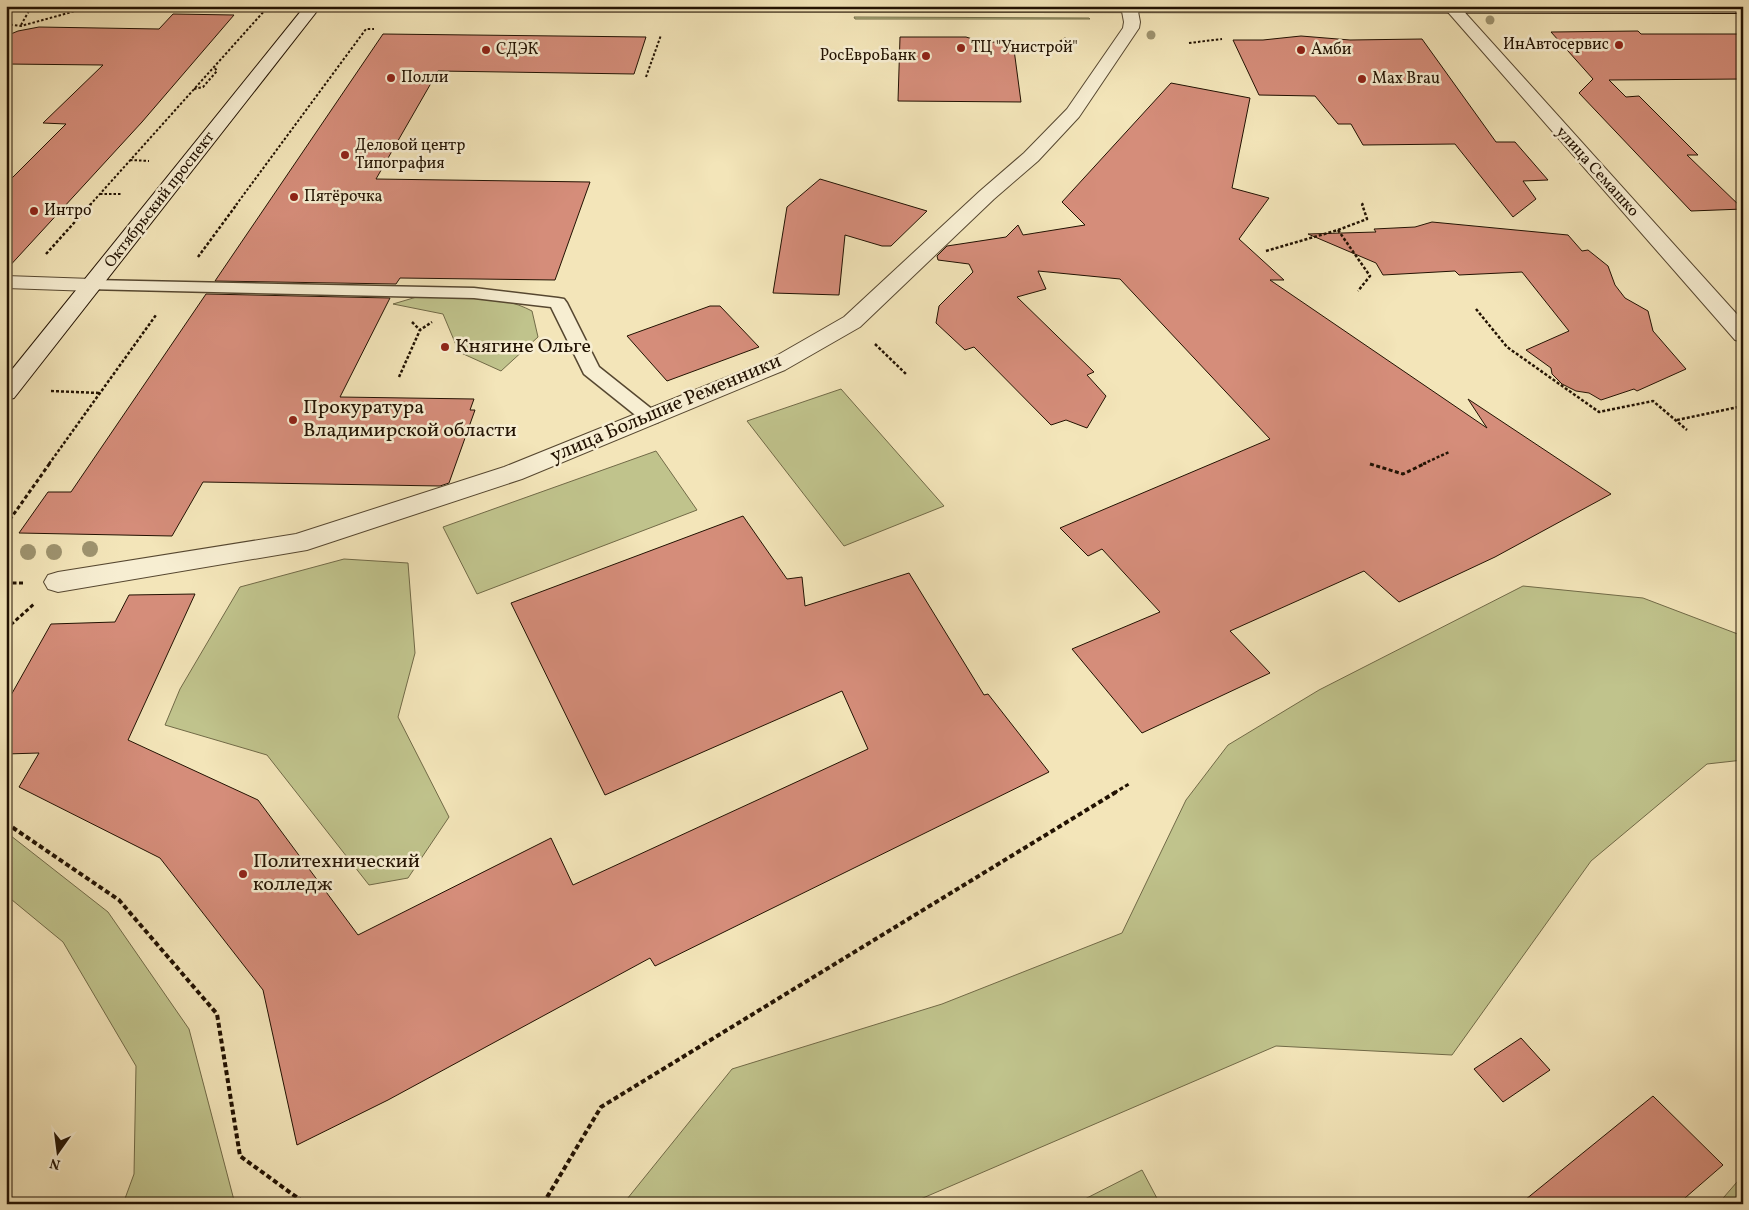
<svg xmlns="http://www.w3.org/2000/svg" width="1749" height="1210" viewBox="0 0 1749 1210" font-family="Vollkorn,serif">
  <rect width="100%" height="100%" fill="#f3e5b9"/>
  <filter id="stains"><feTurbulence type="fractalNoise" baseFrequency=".004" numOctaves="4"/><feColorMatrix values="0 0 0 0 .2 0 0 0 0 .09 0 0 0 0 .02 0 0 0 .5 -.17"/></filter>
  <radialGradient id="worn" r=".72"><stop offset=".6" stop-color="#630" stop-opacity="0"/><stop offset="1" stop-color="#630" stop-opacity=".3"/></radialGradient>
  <g fill="#c0c38c" stroke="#716a47">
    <polygon points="854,17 1089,18 1090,19 855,19"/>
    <path d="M420,296C457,296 498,293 532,311L538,337L501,371L459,352L443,314L393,304Z"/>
    <polygon points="841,389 944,506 844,546 747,421"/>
    <polygon points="656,451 697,510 477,594 443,527"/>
    <polygon points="344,559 408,563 415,653 398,717 449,817 408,878 369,885 267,755 165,725 180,689 240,587"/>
    <polygon points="1523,586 1643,598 1743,636 1743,760 1707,764 1591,861 1452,1055 1276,1046 909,1204 623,1204 732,1069 942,1004 1122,933 1186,800 1228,745 1319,690"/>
    <polygon points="6,832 108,912 189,1029 235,1204 123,1204 134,1174 136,1066 63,942 6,895"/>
    <polygon points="1142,1170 1160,1204 1075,1204"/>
    <polygon points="1743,1175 1743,1204 1718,1204"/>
  </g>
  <g fill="#d58d7a" stroke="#221202">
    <polygon points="173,14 234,15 142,122 6,270 6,184 66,124 43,123 103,65 6,64 6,36 18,31 39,27 159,29"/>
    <polygon points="1638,31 1641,34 1743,34 1743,79 1609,80 1626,97 1639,96 1698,155 1687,155 1743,209 1691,211 1579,93 1593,79 1551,32"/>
    <polygon points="383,34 646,37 634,74 438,71 376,179 590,182 555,280 400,278 396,284 215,281"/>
    <polygon points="1301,36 1350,40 1422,39 1496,142 1515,142 1548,180 1523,181 1536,199 1513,217 1455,144 1363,145 1351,124 1338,124 1315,96 1259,95 1233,40 1263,40"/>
    <polygon points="900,37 966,37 982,42 1013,42 1021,102 898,101"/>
    <polygon points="1171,83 1250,98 1232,188 1269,198 1239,239 1284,280 1270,280 1487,428 1468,399 1611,494 1495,557 1399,602 1364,571 1230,631 1270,673 1142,733 1072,649 1160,612 1102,549 1088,556 1060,528 1270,439 1120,279 1038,271 1046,289 1017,297 1094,372 1087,375 1106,396 1087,428 1066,420 1051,425 974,347 965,350 936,323 939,306 973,272 969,264 938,260 937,256 947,246 1006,237 1018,225 1023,235 1085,225 1062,202"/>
    <polygon points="820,179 927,211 891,246 882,246 845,235 839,295 773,293 787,207"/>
    <polygon points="1432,222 1568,235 1582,251 1588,250 1608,266 1615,285 1625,298 1648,311 1653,331 1686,369 1637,391 1634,389 1601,400 1589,393 1576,391 1562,384 1552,374 1551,368 1526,350 1569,331 1522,272 1459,275 1455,271 1383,275 1376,263 1308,234 1376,232 1374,229 1415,227"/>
    <polygon points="206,294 390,298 340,397 474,399 470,410 475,410 449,483 440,486 203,482 172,536 19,533 48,492 71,492"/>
    <polygon points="710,306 720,306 759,347 667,381 627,336"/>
    <polygon points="743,516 787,579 802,577 805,606 909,573 984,695 988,694 1049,772 655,966 650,958 388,1100 297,1145 263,990 160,858 19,787 39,753 6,754 6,704 51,624 115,622 129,595 195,594 128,740 258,800 358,935 551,838 573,885 868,749 842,691 605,795 511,603"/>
    <polygon points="1521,1038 1550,1070 1503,1102 1474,1069"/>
    <polygon points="1653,1096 1723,1165 1678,1204 1520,1204"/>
  </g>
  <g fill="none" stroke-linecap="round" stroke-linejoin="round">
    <defs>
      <polygon id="service" points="92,280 474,288 558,298 564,299 567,303 599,367 658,414 661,418 658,422 651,424 644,422 584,374 551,307 474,298 86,289 83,285 86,281"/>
      <g id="minor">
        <polygon points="1121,6 1137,6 1140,22 1139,28 1079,117 1038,161 994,199 860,327 785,370 522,479 307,550 58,592 48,589 44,582 48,575 58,572 296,534 504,467 769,360 844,317 980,191 1024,153 1067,109 1123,28 1124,22"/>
        <polygon points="6,276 92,279 99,281 103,285 99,289 92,291 6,288"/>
      </g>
      <polygon id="tertiary" points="1445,6 1459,6 1743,321 1743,342 1735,340 1447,11 1444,8"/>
      <g id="secondary">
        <polygon points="305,6 321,6 14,398 6,400 6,377"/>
        <polygon points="386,6 1743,6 1743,13 394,11 389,9"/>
      </g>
    </defs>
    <use href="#service" stroke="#564730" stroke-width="3"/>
    <use href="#minor" stroke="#564730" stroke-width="2"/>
    <use href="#tertiary" stroke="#564730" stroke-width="2"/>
    <use href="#secondary" stroke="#221202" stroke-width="2"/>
    <g stroke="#221202" stroke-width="2" stroke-dasharray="2.5 2" stroke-linecap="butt">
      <polyline points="6,9 265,9"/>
      <polyline points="6,24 21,26 79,10"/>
      <polyline points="21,25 30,9"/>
      <polyline points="1189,43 1222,39"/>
      <polyline points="1056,44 1066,38"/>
      <polyline points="646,77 661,35"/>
      <polyline points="194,89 203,87 217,71 214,67"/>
      <polyline points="130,160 149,161"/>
      <polyline points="100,194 121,194"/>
      <polyline points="1362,203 1363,205"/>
      <polyline points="90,205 266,9"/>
      <polyline points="236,205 366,29 374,29"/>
    </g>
    <g stroke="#221202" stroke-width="2.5" stroke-dasharray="3 2" stroke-linecap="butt">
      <polyline points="1338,230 1370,276 1358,291"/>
      <polyline points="1266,251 1338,230 1367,219 1362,204"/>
      <polyline points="46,254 91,204"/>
      <polyline points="198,257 237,204"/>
      <polyline points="1476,309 1507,347 1599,412 1653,401 1687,430"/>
      <polyline points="412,322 420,330"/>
      <polyline points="875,344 907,375"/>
      <polyline points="1738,365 1743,370"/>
      <polyline points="399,377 420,330 432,322"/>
      <polyline points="51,391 99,393"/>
      <polyline points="1677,420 1743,406"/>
      <polyline points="49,464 156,315"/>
      <polyline points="1423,464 1449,452"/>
    </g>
    <g stroke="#221202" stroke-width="3" stroke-dasharray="4 2.5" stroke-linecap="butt">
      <polyline points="1370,464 1403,474 1426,463"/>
      <polyline points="6,525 50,463"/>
      <polyline points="6,583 25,583"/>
      <polyline points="6,629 34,604"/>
      <polyline points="1114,793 1129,784"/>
    </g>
    <g stroke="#221202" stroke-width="4" stroke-dasharray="5 3" stroke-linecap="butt">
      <polyline points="6,823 119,900 217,1014 240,1156 306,1204"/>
      <polyline points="543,1204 601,1107 1116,792"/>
    </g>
    <use href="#service" fill="#f7eed2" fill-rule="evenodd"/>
    <use href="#minor" fill="#f7eed2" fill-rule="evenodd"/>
    <use href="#tertiary" fill="#f7eed2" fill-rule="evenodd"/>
    <use href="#secondary" fill="#f7eed2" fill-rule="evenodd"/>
  </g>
  <g fill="#9e936f">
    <circle cx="1490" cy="20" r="4.5"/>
    <circle cx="1151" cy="35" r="4.5"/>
    <circle cx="90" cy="549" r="8"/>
    <circle cx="28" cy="552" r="8"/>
    <circle cx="54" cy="552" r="8"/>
  </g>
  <g fill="#8f2418" stroke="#f7eed2" stroke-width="2">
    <circle cx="1619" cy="45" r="5"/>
    <circle cx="961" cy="48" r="5"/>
    <circle cx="486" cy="50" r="5"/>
    <circle cx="1301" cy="50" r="5"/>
    <circle cx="926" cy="56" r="5"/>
    <circle cx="391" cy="78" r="5"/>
    <circle cx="1362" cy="79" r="5"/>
    <circle cx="345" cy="155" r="5"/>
    <circle cx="294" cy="197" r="5"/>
    <circle cx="34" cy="211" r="5"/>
    <circle cx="445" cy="347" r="5"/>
    <circle cx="293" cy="420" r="5"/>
    <circle cx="243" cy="874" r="5"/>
  </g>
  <g text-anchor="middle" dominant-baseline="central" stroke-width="5" stroke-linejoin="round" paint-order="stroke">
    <g font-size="16" fill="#221202" stroke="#f7eed2" text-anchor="start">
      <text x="1609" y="45" text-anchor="end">ИнАвтосервис</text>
      <text x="971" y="48">ТЦ "Унистрой"</text>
      <text x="496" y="50">СДЭК</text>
      <text x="1311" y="50">Амби</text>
      <text x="916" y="56" text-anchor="end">РосЕвроБанк</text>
      <text x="401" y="78">Полли</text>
      <text x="1372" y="79">Max Brau</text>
      <text x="355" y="146">Деловой центр<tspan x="355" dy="18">Типография</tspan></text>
      <text x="304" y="197">Пятёрочка</text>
      <text x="44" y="211">Интро</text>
    </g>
    <g font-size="16" fill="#221202" stroke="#f7eed2">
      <text transform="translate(1597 172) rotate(48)">улица Семашко</text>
      <text transform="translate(160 200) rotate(-52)">Октябрьский проспект</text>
    </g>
    <g font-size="20" fill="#221202" stroke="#f7eed2" text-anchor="start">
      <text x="455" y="347">Княгине Ольге</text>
      <text x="303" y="408">Прокуратура<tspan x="303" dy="23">Владимирской области</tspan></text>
      <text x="253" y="862">Политехнический<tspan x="253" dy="23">колледж</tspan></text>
    </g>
    <g font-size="20" fill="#221202" stroke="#f7eed2">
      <text transform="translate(666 409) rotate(-23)">улица Большие Ременники</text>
    </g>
  </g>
  <rect width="1749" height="1210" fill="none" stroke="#f3e5b9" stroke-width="25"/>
  <rect x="8" y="8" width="1734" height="1195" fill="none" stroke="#221202" stroke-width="2.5"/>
  <rect x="12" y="12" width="1724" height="1185" fill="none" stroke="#221202"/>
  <g transform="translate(58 1152) rotate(194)" stroke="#f7eed2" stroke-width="4" paint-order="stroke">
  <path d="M0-4L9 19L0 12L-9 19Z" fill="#221202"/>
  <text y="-8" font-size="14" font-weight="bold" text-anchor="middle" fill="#221202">N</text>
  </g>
  <rect width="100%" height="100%" filter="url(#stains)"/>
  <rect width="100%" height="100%" fill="url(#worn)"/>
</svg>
